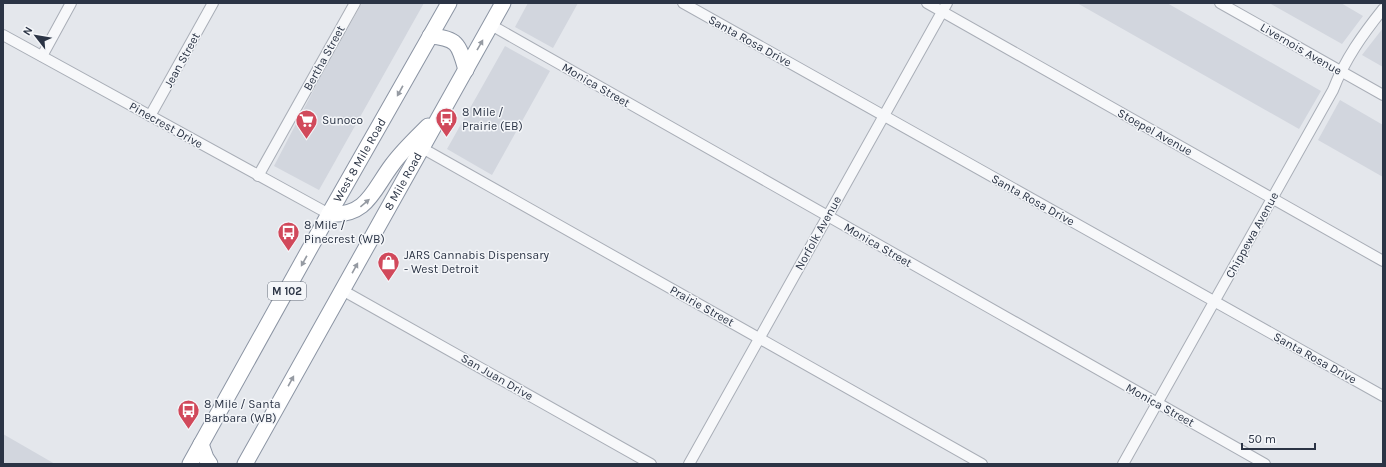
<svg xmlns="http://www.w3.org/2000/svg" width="1386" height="467" viewBox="0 0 1386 467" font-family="Karla,sans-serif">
  <rect width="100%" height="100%" fill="#e4e7ec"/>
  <g fill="#d2d6de">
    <polygon points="362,3 424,3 319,190 274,166 320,78"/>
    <polygon points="528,3 578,3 553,48 515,27"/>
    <polygon points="1077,3 1167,3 1321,91 1299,129"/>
    <polygon points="1269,3 1341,3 1363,16 1342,44"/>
    <polygon points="1383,28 1383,67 1362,55"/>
    <polygon points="505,46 550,71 492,175 447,149"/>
    <polygon points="1340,100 1383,125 1383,177 1318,140"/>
    <polygon points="3,434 55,464 3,464"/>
  </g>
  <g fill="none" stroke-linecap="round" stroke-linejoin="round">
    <defs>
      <g id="minor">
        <polyline points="683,3 1383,396"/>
        <polyline points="927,3 1383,261"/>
        <polyline points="1220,3 1383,95"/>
        <polyline points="491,25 1265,464"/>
        <polyline points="3,35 329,214"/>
        <polyline points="42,56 71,3"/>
        <polyline points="150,116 213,3"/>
        <polyline points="422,148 982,464"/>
        <polyline points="258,176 355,3"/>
        <polyline points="342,290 651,464"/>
        <polyline points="689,464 947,3"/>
        <path d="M1123,464L1333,90C1345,59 1363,34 1383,9"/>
      </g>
      <g id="highway">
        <path d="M430,36C458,38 459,45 466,70"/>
        <path d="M329,214C367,217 373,190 392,165C402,151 416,138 428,126"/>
        <polyline points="201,444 206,458 210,464"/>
        <path id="s1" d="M190,464L329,214L449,3"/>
        <path id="s2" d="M245,464L503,3"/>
      </g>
    </defs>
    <use href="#minor" stroke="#a9aeb7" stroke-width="12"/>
    <use href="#highway" stroke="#8b94a3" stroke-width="17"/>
    <use href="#minor" stroke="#f7f8fa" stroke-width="10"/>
    <use href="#highway" stroke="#fff" stroke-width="15"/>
  </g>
  <defs><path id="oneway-solid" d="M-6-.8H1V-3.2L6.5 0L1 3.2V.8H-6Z"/></defs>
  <g fill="#959aa2">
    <use href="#oneway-solid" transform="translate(480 45) rotate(-60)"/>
    <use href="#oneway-solid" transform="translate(400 91) rotate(119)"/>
    <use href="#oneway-solid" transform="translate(365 203) rotate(-40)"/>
    <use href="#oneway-solid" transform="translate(304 261) rotate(119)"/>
    <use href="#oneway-solid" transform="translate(355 268) rotate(-61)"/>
    <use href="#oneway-solid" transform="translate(291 381) rotate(-61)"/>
  </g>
  <defs>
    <symbol id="bus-pin" viewBox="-11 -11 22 30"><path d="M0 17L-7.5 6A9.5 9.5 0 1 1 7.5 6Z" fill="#d1495b" stroke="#f4f6f9"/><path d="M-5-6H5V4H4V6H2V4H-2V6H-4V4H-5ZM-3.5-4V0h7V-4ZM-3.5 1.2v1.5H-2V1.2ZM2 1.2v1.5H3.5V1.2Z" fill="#fff"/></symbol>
    <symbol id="supermarket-pin" viewBox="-11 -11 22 30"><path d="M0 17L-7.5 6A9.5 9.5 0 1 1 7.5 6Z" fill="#d1495b" stroke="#f4f6f9"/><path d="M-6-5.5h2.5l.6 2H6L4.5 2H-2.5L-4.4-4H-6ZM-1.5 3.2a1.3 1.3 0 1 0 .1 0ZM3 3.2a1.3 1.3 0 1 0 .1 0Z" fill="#fff"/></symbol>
    <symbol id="shop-pin" viewBox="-11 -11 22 30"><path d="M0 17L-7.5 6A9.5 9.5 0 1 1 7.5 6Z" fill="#d1495b" stroke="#f4f6f9"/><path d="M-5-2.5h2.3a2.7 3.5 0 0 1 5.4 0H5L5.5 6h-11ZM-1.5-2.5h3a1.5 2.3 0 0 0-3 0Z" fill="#fff"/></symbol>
  </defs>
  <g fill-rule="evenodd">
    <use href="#bus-pin" x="434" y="106" width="25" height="34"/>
    <use href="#supermarket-pin" x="294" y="108" width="25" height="34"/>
    <use href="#bus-pin" x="276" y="220" width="25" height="34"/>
    <use href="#shop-pin" x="376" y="250" width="25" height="34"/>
    <use href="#bus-pin" x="176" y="398" width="25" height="34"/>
  </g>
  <g text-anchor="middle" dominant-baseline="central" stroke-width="3" stroke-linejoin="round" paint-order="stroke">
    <rect fill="#f4f6f9" stroke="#676e7b" stroke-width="1" x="268" y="282" width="38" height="18" rx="3"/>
    <g font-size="11" font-weight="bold" fill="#2b3445">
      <text x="287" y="291">M 102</text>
    </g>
    <g font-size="12" fill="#2b3445" stroke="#f4f6f9">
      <text transform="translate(750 41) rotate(29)">Santa Rosa Drive</text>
      <text transform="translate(1301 49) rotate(30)">Livernois Avenue</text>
      <text transform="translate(324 58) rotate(-61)">Bertha Street</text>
      <text transform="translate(182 60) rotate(-61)">Jean Street</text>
      <text transform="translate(596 85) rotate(30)">Monica Street</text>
      <text transform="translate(166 125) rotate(29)">Pinecrest Drive</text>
      <text transform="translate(1155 132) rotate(29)">Stoepel Avenue</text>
      <text stroke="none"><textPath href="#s1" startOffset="348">West 8 Mile Road</textPath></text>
      <text stroke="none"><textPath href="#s2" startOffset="324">8 Mile Road</textPath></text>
      <text transform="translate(1033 200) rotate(29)">Santa Rosa Drive</text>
      <text transform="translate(818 233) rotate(-61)">Norfolk Avenue</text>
      <text transform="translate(1252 235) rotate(-61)">Chippewa Avenue</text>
      <text transform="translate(878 245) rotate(30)">Monica Street</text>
      <text transform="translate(702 306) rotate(29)">Prairie Street</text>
      <text transform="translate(1315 358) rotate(29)">Santa Rosa Drive</text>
      <text transform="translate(497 377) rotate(30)">San Juan Drive</text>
      <text transform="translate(1160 405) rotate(29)">Monica Street</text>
    </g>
    <g font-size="12" fill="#2b3445" stroke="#f4f6f9" text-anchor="start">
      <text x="462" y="112">8 Mile /<tspan x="462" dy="14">Prairie (EB)</tspan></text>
      <text x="322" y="120">Sunoco</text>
      <text x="304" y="225">8 Mile /<tspan x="304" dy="14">Pinecrest (WB)</tspan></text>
      <text x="404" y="255">JARS Cannabis Dispensary<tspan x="404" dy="14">- West Detroit</tspan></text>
      <text x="204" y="404">8 Mile / Santa<tspan x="204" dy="14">Barbara (WB)</tspan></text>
    </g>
  </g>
  <rect width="1386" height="467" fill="none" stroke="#2b3445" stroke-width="8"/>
  <g transform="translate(36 36) rotate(301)" stroke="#f4f6f9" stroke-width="3" paint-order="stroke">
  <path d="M0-3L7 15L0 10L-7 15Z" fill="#2b3445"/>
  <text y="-6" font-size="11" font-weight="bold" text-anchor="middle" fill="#2b3445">N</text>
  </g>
  <path d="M1242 443v6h73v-6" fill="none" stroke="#2b3445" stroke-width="2"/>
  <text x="1248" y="443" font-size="12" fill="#2b3445" stroke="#f4f6f9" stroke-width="3" paint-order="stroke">50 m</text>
</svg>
